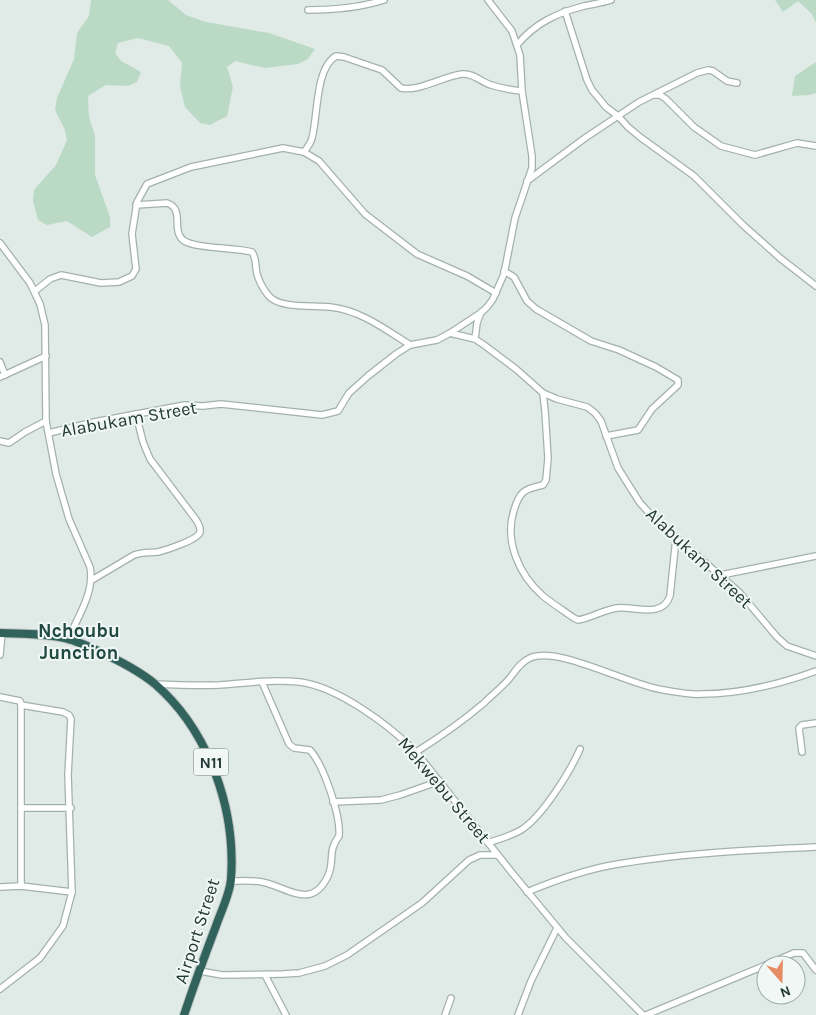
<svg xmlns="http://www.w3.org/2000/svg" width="816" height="1015" viewBox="0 0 816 1015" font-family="Karla,sans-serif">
  <rect width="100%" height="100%" fill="#e0eae6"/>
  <g fill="#bbdac5">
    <polygon points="91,0 168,0 186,15 206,22 269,33 315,49 308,59 298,64 265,68 235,61 227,67 233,87 227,116 210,125 200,123 185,107 180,86 182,63 169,46 138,38 118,43 115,53 121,61 141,72 137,82 128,86 106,85 88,96 89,117 95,136 95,175 110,217 110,227 92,237 67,221 47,225 38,220 33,201 34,190 56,165 67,140 65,130 55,110 57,98 74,59 77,33 89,16"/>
    <polygon points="775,0 816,0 816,23 812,14 798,1 783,12"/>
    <polygon points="816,62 816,93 809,95 792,96 795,76"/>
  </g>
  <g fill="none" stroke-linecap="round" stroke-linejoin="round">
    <defs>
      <g id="minor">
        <path d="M308,10C335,10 359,8 384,0"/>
        <polyline points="565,11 587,80 592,90 606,107 618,116 628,127 640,137 694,176 743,225 780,258 816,286"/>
        <path d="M517,45C535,23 557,13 584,6C593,4 602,3 611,0"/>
        <polyline points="655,95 660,95 666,99 694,127 721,146 755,155 797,143 816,146"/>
        <path d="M304,152C307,148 311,143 312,138C318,117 315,68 336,56L344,57L382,70L401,88C419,92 444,76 462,74C474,73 481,82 491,85C501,88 511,90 522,91"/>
        <polyline points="527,181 585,138 639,102 697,73 708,70 713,71 727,81 737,83"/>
        <path d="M136,205L167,203C185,209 171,230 183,240C195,249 234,247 252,252C257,259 255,267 257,274C259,281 264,290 268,295C278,309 313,305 330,307C360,310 385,329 410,345"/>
        <path d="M0,243L30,283L40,304L45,325L46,421L56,474L69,519L90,567C95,591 78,617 68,639"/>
        <polyline points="504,271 514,277 527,301 536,309 591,341 619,350 656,367 678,380 678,385 652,409 638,430 606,436"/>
        <polyline points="35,291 50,279 61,275 101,283 119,282 132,276 136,269 132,234 137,202 147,184 191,167 283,148 304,152 319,161 365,214 417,254 467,276 496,293"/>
        <polyline points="450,333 482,312 488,306 493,299 504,274 515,218 532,168 532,156 522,91 520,55 512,31 488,0"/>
        <polyline points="475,339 477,323 481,312"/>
        <polyline points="0,362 5,375"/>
        <polyline points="0,377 46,356"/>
        <path d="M543,393L545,411L548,458L546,480L543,485C524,489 520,491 514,510C504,541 519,575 543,596C553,604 564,611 574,618L578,620C591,618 603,610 617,608C634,606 662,619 670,596L676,538"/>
        <polyline points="49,433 94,422 185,405 203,406 221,404 322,415 338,411 349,393 368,376 396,354 410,345 437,340 450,333 475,339 484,345 516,369 543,393 557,399 587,407 595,413 601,421 618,468 640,503 653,517 739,592 777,637 787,646 816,656"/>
        <polyline points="0,441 9,443 25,432 46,421"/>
        <polyline points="721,575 816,556"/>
        <path d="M92,580L134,555C142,552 149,553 158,552C166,550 198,540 200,532C201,526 197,521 194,517L150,459L143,442L136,414"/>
        <polyline points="0,655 2,633"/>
        <path d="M154,684C176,685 198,686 219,685C246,683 273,679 300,682C338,687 389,725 416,752L513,874L566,938L643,1015"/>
        <polyline points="0,697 20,701 21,704 21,886"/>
        <path d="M416,752C440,737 463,721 484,703C492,695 501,688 509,679C515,672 520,662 530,658C558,645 630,686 664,690C676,692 689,695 702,694C740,694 780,684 816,671"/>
        <polyline points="802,752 799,728 802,725 816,723"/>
        <polyline points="333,802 381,800 400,795 440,781"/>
        <polyline points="21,808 71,808"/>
        <path d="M488,843C499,839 511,836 521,830C542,817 570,772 580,749"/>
        <path d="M231,881C241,881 252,880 262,882C288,887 311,911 328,876C335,860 327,852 339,836C341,816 324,766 310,750L294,748L289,744L262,682"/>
        <polyline points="0,887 21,886 72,892"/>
        <path d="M527,892C556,880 587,869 618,864C684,853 750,850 816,847"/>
        <polyline points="766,965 794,953 803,953 816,970"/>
        <polyline points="200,971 222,975 283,974 299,973 325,966 347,955 422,903 469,860 480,855 497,855"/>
        <polyline points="265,975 286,1015"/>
        <polyline points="0,989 40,958 63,926 72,892 68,775 71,719 69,715 63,712 21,705"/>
        <polyline points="445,1015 451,998"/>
        <polyline points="518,1015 531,981 557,928"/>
        <polyline points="646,1015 766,965"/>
      </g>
      <path id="highway" d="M0,633C22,634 47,633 68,639C77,641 87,646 96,650C116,659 138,670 155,684C209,731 236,809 231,879C230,894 221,911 216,926C205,955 194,985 184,1015"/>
    </defs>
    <use href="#minor" stroke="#a3b1ad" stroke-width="8"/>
    <use href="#highway" stroke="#bdc4c2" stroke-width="10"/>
    <use href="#minor" stroke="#fff" stroke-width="5.5"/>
    <use href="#highway" stroke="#31635c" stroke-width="8"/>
  </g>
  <g text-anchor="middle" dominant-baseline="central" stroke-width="4" stroke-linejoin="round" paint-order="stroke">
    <rect fill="#f0f7f4" stroke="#60726e" stroke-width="1" x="193.5" y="748.5" width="35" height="27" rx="4"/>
    <g font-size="16" font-weight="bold" fill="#223935">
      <text x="211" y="762">N11</text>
    </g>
    <g font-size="18" fill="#223935" stroke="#f0f7f4">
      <text transform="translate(129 419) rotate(-10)">Alabukam Street</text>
      <text transform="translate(699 558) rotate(43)">Alabukam Street</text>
      <text transform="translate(444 790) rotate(50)">Mekwebu Street</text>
      <text transform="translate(197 931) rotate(-72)">Airport Street</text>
    </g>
    <g font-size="19" font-weight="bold" fill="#204942" stroke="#f0f7f4">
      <text x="79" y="631">Nchoubu<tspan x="79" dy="22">Junction</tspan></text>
    </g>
  </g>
  <g transform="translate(781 980) rotate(160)"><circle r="24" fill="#f0f7f4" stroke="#9eaba8"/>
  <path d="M0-4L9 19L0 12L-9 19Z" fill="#e78c62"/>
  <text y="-8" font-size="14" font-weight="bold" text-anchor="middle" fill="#223935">N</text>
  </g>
</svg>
